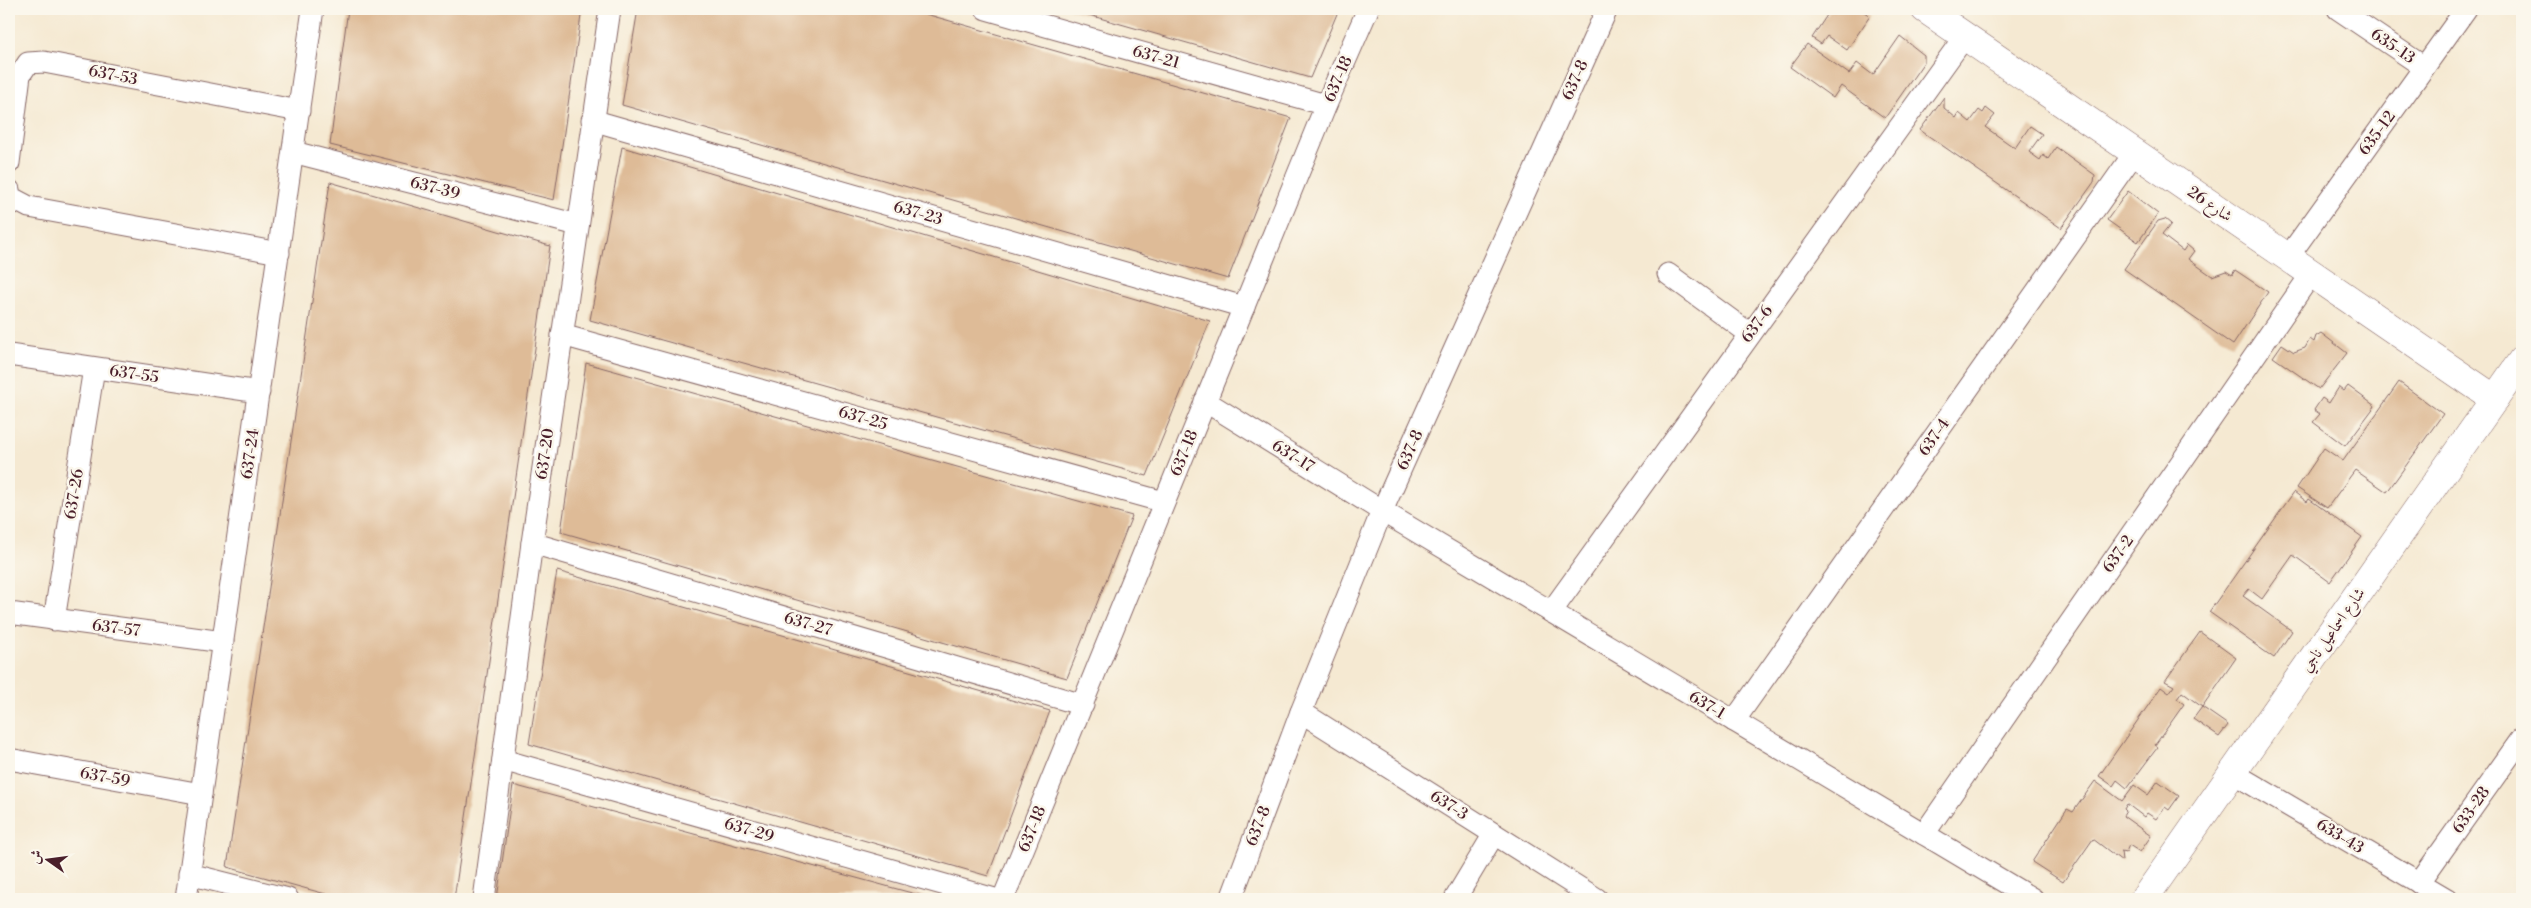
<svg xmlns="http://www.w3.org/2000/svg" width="2531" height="908" viewBox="0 0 2531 908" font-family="'Libre Bodoni',Amiri,serif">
  <rect width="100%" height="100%" fill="#fbf7ec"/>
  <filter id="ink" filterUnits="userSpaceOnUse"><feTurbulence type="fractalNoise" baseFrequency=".02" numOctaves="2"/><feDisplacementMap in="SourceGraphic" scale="10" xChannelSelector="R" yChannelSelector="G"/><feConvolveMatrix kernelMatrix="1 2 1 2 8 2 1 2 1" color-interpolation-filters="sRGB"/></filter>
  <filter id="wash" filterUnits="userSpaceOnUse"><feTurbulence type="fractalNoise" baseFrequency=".0096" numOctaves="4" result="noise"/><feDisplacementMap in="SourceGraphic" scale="20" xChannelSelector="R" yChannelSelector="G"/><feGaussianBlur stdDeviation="1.12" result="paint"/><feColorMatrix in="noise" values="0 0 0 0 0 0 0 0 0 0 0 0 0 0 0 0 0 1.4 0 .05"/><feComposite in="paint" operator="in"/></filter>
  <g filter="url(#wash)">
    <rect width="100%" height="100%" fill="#f5e9d2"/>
    <g id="blocks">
      <g fill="#debb97">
        <polygon points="348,9 582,9 554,200 330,145"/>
        <polygon points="638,9 908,9 1291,118 1228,279 622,105"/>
        <polygon points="1068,9 1339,9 1310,78"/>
        <polygon points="1831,9 1860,9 1870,16 1847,50 1827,36 1821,44 1812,38"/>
        <polygon points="1900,36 1924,55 1924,62 1885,118 1841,86 1833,98 1790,67 1807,44 1849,74 1857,63 1873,75"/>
        <polygon points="1944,97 1944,108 1956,118 1959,113 1970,122 1979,110 1983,113 1986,108 1995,115 1985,127 2015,148 2030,126 2042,134 2029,152 2040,160 2043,155 2048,159 2056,147 2095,175 2094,182 2061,228 1920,130"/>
        <polygon points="622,147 1210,321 1147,476 590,320"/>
        <polygon points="330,182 550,246 454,899 344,899 227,867"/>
        <polygon points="2128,191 2158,214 2138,242 2107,220"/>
        <polygon points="2165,219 2171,224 2162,235 2183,251 2187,245 2194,251 2188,259 2212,276 2226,271 2232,275 2235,270 2268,292 2233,345 2124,269 2158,221"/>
        <polygon points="2321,333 2347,353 2319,389 2273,357 2282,344 2294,352 2305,348 2310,339 2314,342 2316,336"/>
        <polygon points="586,363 1132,516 1067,678 561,532"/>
        <polygon points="2399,382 2443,414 2387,492 2355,470 2327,508 2297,488 2324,448 2343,461"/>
        <polygon points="2348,386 2375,406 2345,446 2313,422 2320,414 2314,410 2322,398 2329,403 2339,387 2344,391"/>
        <polygon points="2294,492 2307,502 2309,499 2362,537 2330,582 2293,555 2262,599 2249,589 2243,596 2292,631 2274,658 2209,612"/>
        <polygon points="557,571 1050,711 988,876 529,744"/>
        <polygon points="2200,632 2236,658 2202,707 2182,692 2177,699 2184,704 2155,745 2158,747 2154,752 2127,788 2117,780 2113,786 2099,776 2161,687 2169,693 2174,686 2165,681"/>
        <polygon points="2202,707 2228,725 2219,737 2193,719"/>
        <polygon points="2095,781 2122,801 2134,785 2148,795 2158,781 2179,796 2169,810 2165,807 2156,819 2147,813 2144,817 2127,804 2124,809 2126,811 2123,816 2151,836 2140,852 2129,845 2126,852 2121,851 2122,861 2093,839 2063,882 2032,862 2067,809 2073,812"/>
        <polygon points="513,785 934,899 497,899"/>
      </g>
    </g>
  </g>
  <g filter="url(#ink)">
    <use href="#blocks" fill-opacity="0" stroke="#866665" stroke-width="1"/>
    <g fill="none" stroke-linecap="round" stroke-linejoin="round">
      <defs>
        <g id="street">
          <polyline points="986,9 1326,105"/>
          <polyline points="2338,9 2424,67"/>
          <polyline points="592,120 1244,307"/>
          <polyline points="293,152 578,225"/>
          <polyline points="9,163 20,75 28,63 44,62 299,111"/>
          <polyline points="9,190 10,197 29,207 279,253"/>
          <polyline points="2288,257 2466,9"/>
          <polyline points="1668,274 1750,334"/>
          <polyline points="562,335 1164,502"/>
          <polyline points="9,355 259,392"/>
          <polyline points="1205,401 1382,511 2033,899"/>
          <polyline points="532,543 1083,705"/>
          <polyline points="1551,612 1965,36"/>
          <polyline points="9,613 223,642"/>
          <polyline points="54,620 94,368"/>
          <polyline points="1301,712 1597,899"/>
          <polyline points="1734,721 2135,152"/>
          <polyline points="9,759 201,794"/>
          <polyline points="503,760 995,899"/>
          <polyline points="2233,773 2447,899"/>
          <polyline points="1924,834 2312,273"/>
          <polyline points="189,874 288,899"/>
          <polyline points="2419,883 2522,738"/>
          <polyline points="186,899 313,9"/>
          <polyline points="484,899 532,543 610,9"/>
          <polyline points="1003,899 1326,105 1368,9"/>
          <polyline points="1231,899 1301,712 1382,511 1607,9"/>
          <polyline points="1455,899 1494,834"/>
        </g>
        <g id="secondary">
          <polyline points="1925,9 2495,399"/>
          <polyline points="2144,899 2522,360"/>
        </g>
      </defs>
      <use href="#street" stroke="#866665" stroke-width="23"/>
      <use href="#secondary" stroke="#866665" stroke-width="29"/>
      <use href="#street" stroke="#fff" stroke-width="21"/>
      <use href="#secondary" stroke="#fff" stroke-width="28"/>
    </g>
  </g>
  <g text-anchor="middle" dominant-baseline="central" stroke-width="5" stroke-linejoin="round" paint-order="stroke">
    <g font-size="16" fill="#4a1f2b" stroke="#fbf7ec">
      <text transform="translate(2393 46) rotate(34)">635-13</text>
      <text transform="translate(1156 57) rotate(16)">637-21</text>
      <text transform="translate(113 75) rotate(11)">637-53</text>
      <text transform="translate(1338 79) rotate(-67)">637-18</text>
      <text transform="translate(1575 80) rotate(-66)">637-8</text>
      <text transform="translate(2377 133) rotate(-54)">635-12</text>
      <text transform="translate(435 188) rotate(14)">637-39</text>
      <text transform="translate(2210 204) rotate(34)">شارع 26</text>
      <text transform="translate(918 213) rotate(16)">637-23</text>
      <text transform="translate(1757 324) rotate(-54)">637-6</text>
      <text transform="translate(134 374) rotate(8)">637-55</text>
      <text transform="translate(863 418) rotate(16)">637-25</text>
      <text transform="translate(1934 437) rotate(-55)">637-4</text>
      <text transform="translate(1410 450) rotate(-66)">637-8</text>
      <text transform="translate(1184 453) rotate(-68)">637-18</text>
      <text transform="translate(250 454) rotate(-82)">637-24</text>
      <text transform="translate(545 454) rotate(-82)">637-20</text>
      <text transform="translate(1293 456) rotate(32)">637-17</text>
      <text transform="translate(74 494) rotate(-81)">637-26</text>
      <text transform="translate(2118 554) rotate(-55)">637-2</text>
      <text transform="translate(808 624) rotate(16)">637-27</text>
      <text transform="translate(116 628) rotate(7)">637-57</text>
      <text transform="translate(2333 630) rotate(-55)">شارع اسماعيل ناجي</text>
      <text transform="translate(1707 705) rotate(31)">637-1</text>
      <text transform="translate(105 777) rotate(10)">637-59</text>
      <text transform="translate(1449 805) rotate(32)">637-3</text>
      <text transform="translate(2471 810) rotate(-55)">633-28</text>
      <text transform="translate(1258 826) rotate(-69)">637-8</text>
      <text transform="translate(1032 829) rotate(-68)">637-18</text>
      <text transform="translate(749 830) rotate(16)">637-29</text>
      <text transform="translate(2340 836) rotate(31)">633-43</text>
    </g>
  </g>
  <rect width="2531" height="908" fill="none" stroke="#fbf7ec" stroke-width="30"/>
  <g transform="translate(48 860) rotate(284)" stroke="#fbf7ec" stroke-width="4" paint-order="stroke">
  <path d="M0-4L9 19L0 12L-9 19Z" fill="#4a1f2b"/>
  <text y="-8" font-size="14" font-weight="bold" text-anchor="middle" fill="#4a1f2b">ش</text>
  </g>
</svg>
